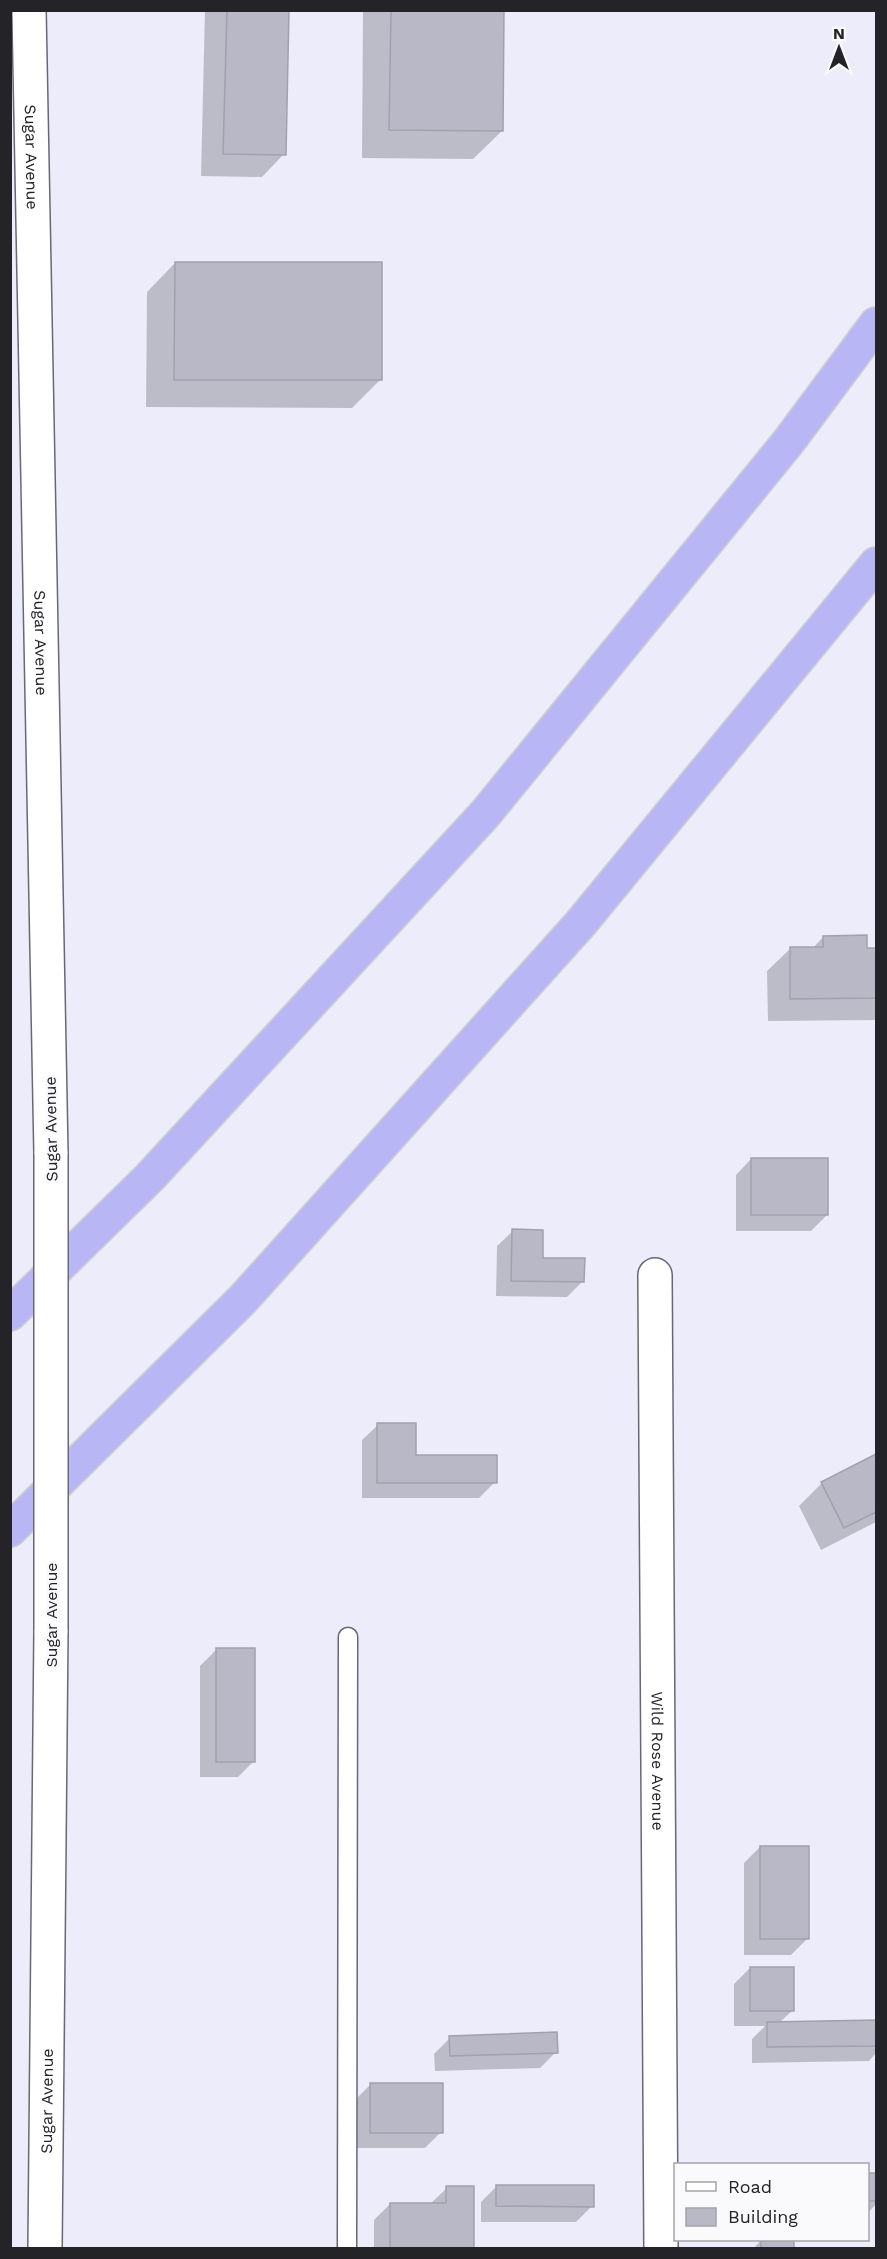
<svg xmlns="http://www.w3.org/2000/svg" width="887" height="2259" viewBox="0 0 887 2259" font-family="'Work Sans',sans-serif">
  <rect width="100%" height="100%" fill="#ececfb"/>
  <g fill="#0003">
    <polygon points="205,10 288,10 284,154 262,177 201,176"/>
    <polygon points="363,10 503,10 502,131 473,159 362,158"/>
    <polygon points="175,263 380,380 352,408 146,407 147,292"/>
    <polygon points="823,937 866,949 876,949 876,1020 768,1021 767,971 790,949 813,948"/>
    <polygon points="751,1159 827,1215 811,1231 736,1231 736,1175"/>
    <polygon points="513,1231 541,1259 583,1281 567,1297 496,1296 497,1246"/>
    <polygon points="378,1425 414,1456 495,1482 479,1498 362,1498 362,1440"/>
    <polygon points="876,1455 876,1522 821,1550 799,1506 822,1483"/>
    <polygon points="216,1650 254,1761 238,1777 200,1777 200,1666"/>
    <polygon points="760,1847 807,1939 791,1955 744,1955 744,1863"/>
    <polygon points="750,1968 793,2010 779,2023 876,2022 876,2053 869,2061 752,2063 752,2039 765,2026 734,2026 734,1984"/>
    <polygon points="450,2038 556,2052 540,2068 435,2071 434,2054"/>
    <polygon points="371,2084 441,2132 425,2148 355,2148 355,2100"/>
    <polygon points="868,2174 876,2174 876,2204 868,2213"/>
    <polygon points="497,2186 592,2206 576,2222 481,2222 481,2202"/>
    <polygon points="447,2188 473,2188 473,2248 374,2248 374,2220 390,2204 430,2204"/>
    <polygon points="761,2240 793,2240 793,2248 754,2248"/>
  </g>
  <g fill="#b8b8c6" stroke="#a1a1ae" stroke-width="1.5">
    <polygon points="227,10 289,10 286,155 223,154"/>
    <polygon points="391,10 504,10 503,131 389,130"/>
    <polygon points="175,262 382,262 382,380 174,380"/>
    <polygon points="867,935 867,948 876,948 876,998 790,999 790,947 823,947 823,936"/>
    <rect x="751" y="1158" width="77" height="57"/>
    <polygon points="512,1229 543,1230 543,1258 585,1258 584,1282 511,1281"/>
    <polygon points="377,1423 416,1423 416,1455 497,1455 497,1483 377,1483"/>
    <polygon points="876,1454 876,1512 844,1528 821,1482"/>
    <rect x="216" y="1648" width="39" height="114"/>
    <rect x="760" y="1846" width="49" height="93"/>
    <rect x="750" y="1967" width="44" height="44"/>
    <polygon points="876,2020 876,2046 767,2047 767,2022"/>
    <polygon points="557,2032 558,2053 450,2056 449,2036"/>
    <rect x="370" y="2083" width="73" height="50"/>
    <rect x="868" y="2173" width="8" height="28"/>
    <polygon points="496,2185 594,2185 594,2207 496,2206"/>
    <polygon points="446,2186 474,2186 474,2248 390,2248 390,2203 446,2203"/>
    <rect x="761" y="2240" width="33" height="8"/>
  </g>
  <g fill="none" stroke-linecap="round" stroke-linejoin="round">
    <defs>
      <polyline id="service" points="347,2248 348,1637"/>
      <g id="minor">
        <path id="s1" d="M655,1275L661,2248"/>
      </g>
      <g id="secondary">
        <path id="s2" d="M29,10L51,1154"/>
        <path id="s3" d="M45,2248L51,1630"/>
      </g>
      <g id="motorway">
        <polyline points="10,1314 150,1177 485,814 789,441 876,324"/>
        <polyline points="10,1530 244,1298 581,923 876,564"/>
      </g>
    </defs>
    <use href="#service" stroke="#686875" stroke-width="21"/>
    <use href="#minor" stroke="#686875" stroke-width="36"/>
    <use href="#secondary" stroke="#686875" stroke-width="36"/>
    <use href="#motorway" stroke="#cfcfd0" stroke-width="36"/>
    <use href="#service" stroke="#fff" stroke-width="18"/>
    <use href="#minor" stroke="#fff" stroke-width="33"/>
    <use href="#secondary" stroke="#fff" stroke-width="33"/>
    <use href="#motorway" stroke="#b9b6f6" stroke-width="33"/>
    <defs>
      <polyline id="secondary-bridge" points="51,1154 51,1630"/>
    </defs>
    <use href="#secondary-bridge" stroke="#686875" stroke-width="36" stroke-linecap="butt"/>
    <use href="#secondary-bridge" stroke="#fff" stroke-width="33"/>
  </g>
  <g text-anchor="middle" dominant-baseline="central" stroke-width="5" stroke-linejoin="round" paint-order="stroke">
    <g font-size="16" fill="#232328" stroke="#fafafd">
      <text stroke="none"><textPath href="#s2" startOffset="147">Sugar Avenue</textPath></text>
      <text stroke="none"><textPath href="#s2" startOffset="633">Sugar Avenue</textPath></text>
      <text transform="translate(51 1129) rotate(-91)">Sugar Avenue</text>
      <text transform="translate(51 1615) rotate(-90)">Sugar Avenue</text>
      <text stroke="none"><textPath href="#s1" startOffset="486">Wild Rose Avenue</textPath></text>
      <text stroke="none"><textPath href="#s3" startOffset="147">Sugar Avenue</textPath></text>
    </g>
  </g>
  <rect width="887" height="2259" fill="none" stroke="#232328" stroke-width="24"/>
  <rect x="674" y="2163" width="195" height="78" fill="#fafafd" stroke="#a4a4a8" stroke-width="1.5"/>
  <rect x="686" y="2182" width="30" height="9" fill="#ffffff" stroke="#a4a4a8" stroke-width="1.5"/>
  <text x="728" y="2193" font-size="18" fill="#232328">Road</text>
  <rect x="686" y="2208" width="30" height="18" fill="#b8b8c6" stroke="#a4a4a8" stroke-width="1.5"/>
  <text x="728" y="2223" font-size="18" fill="#232328">Building</text>
  <g transform="translate(839 48)" stroke="#fafafd" stroke-width="4.5" paint-order="stroke">
  <path d="M0-4.5L10 22L0 15L-10 22Z" fill="#232328"/>
  <text y="-9" font-size="16" font-weight="bold" text-anchor="middle" fill="#232328">N</text>
  </g>
</svg>
